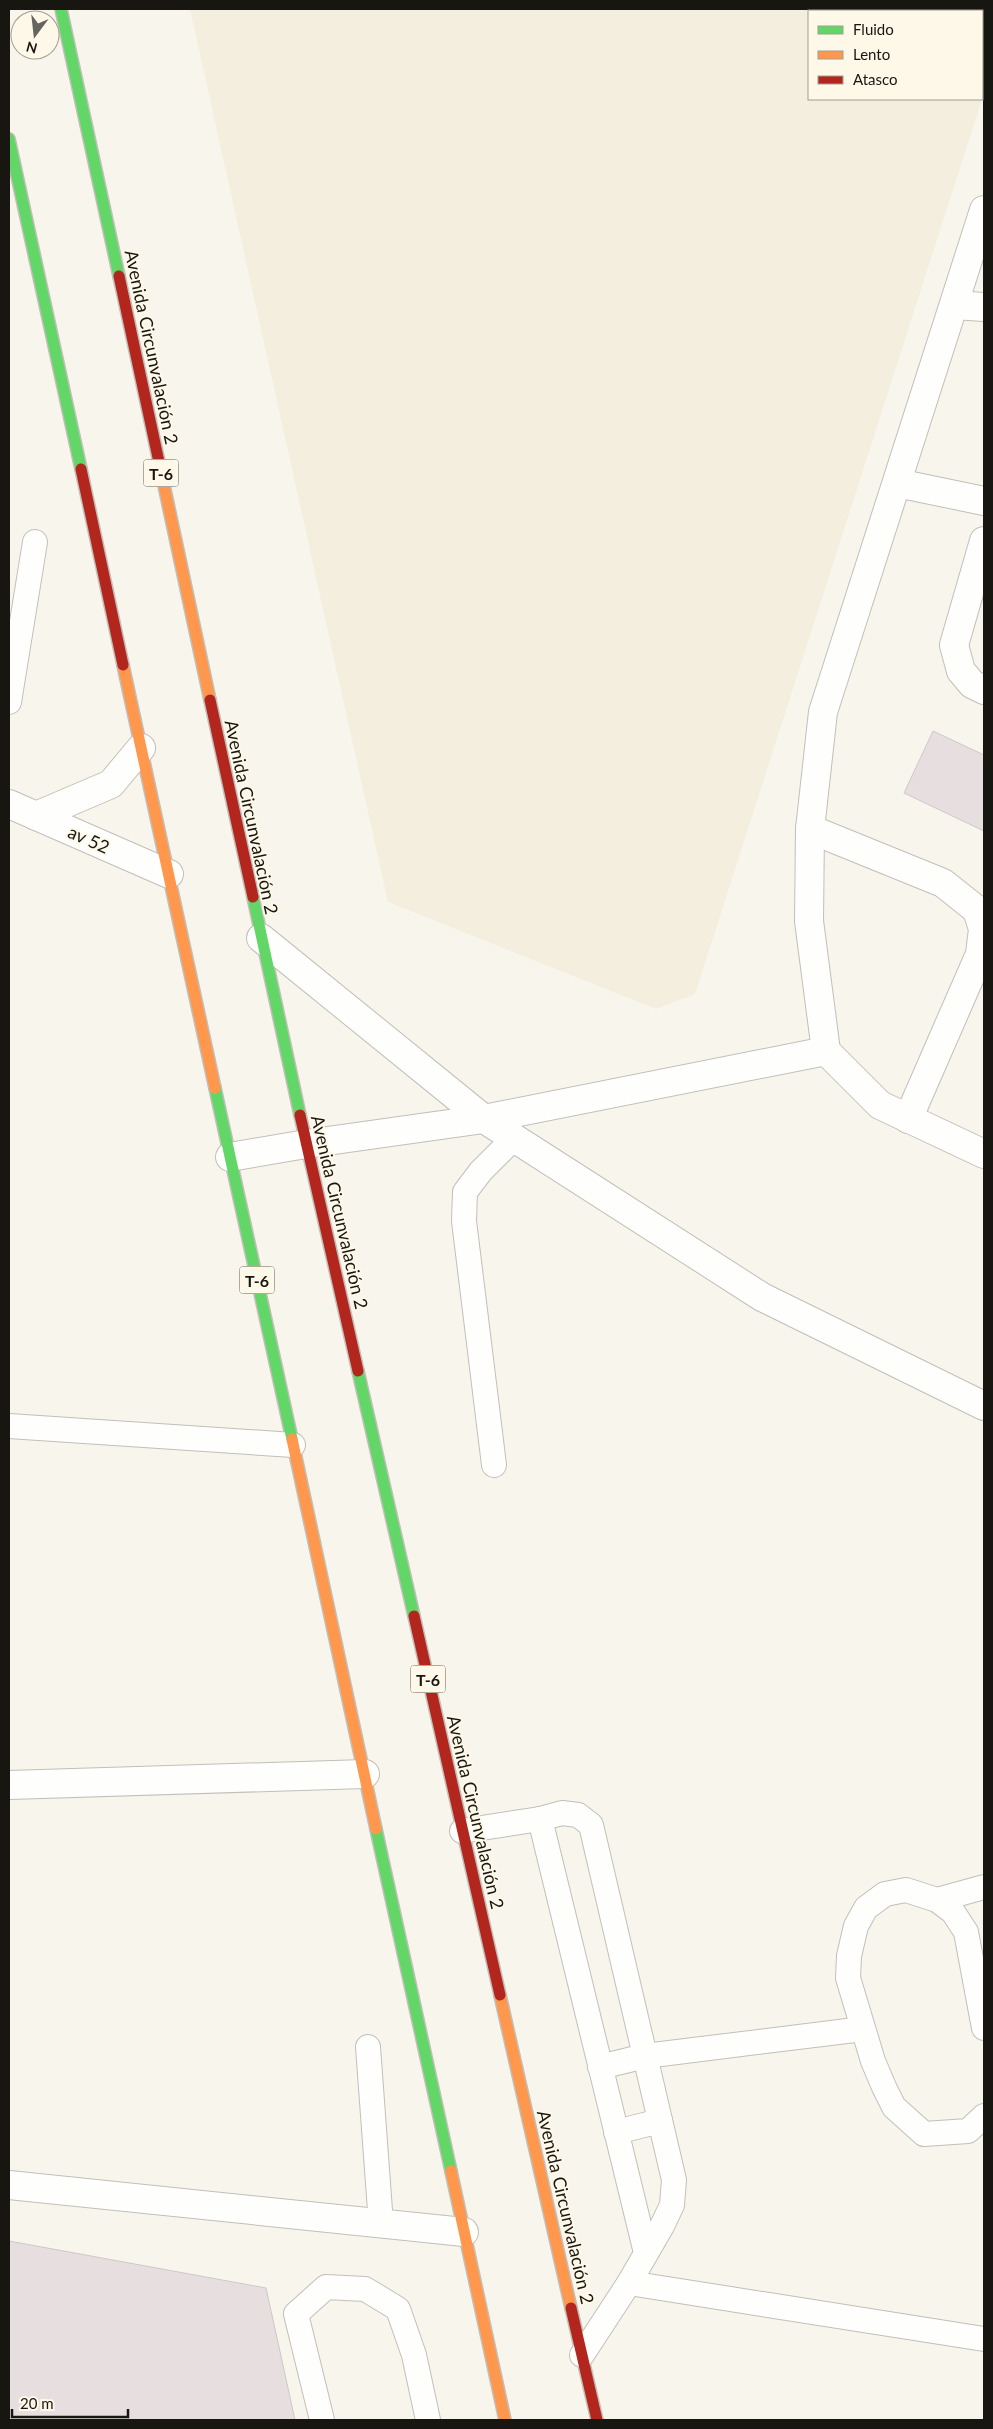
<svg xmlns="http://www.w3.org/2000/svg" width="993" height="2429" viewBox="0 0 993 2429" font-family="Lato,sans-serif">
  <rect width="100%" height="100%" fill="#f8f5ed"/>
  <path fill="#f3eedd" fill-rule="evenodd" d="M190,9H984V93L695,994L656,1009L388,902ZM809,11H982V99H809Z"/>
  <g fill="#e7dfdf" stroke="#cdc8c6">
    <polygon points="933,731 984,755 984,831 904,793"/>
    <polygon points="9,2241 266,2288 295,2420 9,2420"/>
  </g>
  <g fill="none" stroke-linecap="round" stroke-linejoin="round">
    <defs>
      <g id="lane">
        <polyline points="9,702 35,542"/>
        <polyline points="9,1426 293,1445"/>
        <polyline points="494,1465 464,1221 465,1192 481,1171 514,1138"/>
        <polyline points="540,1819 646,2253"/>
        <polyline points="462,1831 540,1819 562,1813 578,1815 591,1825 674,2180 672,2205 662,2226 629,2283 582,2355"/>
        <polyline points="937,1900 984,1887"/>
        <polyline points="984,2028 966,1932 953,1912 937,1900 906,1890 885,1894 866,1908 856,1926 849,1956 848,1978 873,2061 884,2087 894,2107 924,2134 968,2131 984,2116"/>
        <polyline points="368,2047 381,2224"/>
        <polyline points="600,2067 645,2056 863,2029"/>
        <polyline points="616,2132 660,2121"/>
        <polyline points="629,2283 984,2339"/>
        <polyline points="322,2420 296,2314 326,2287 365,2289 398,2309 414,2355 428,2420"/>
      </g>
      <g id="street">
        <polyline points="984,210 823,712 810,829 809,921 826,1051 880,1105 984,1154"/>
        <polyline points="954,305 984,307"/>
        <polyline points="897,483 984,501"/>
        <polyline points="984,541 954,645 961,671 972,684 984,690"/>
        <polyline points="9,804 169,874"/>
        <polyline points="36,816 111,784 141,748"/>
        <polyline points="810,829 943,883 977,910 983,929 980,954 908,1119"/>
        <polyline points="261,938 484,1119 514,1138 762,1297 984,1406"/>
        <polyline points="230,1157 306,1144 484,1119 826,1051"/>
        <polyline points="9,1785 365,1774"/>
        <polyline points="9,2185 464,2232"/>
      </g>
      <g id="fast">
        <polyline points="61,9 119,276"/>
        <polyline points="9,139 81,469"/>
        <polyline points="253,897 300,1115"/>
        <polyline points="215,1088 292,1439"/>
        <polyline points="358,1371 414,1616"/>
        <polyline points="376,1829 451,2171"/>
      </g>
      <g id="slow">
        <polyline points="159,462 210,700"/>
        <polyline points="123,665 215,1088"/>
        <polyline points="292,1439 376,1829"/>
        <polyline points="500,1995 571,2308"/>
        <polyline points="451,2171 505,2420"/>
      </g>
      <g id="jam">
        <polyline points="119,276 159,462"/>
        <polyline points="81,469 123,665"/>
        <polyline points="210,700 253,897"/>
        <polyline points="300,1115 358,1371"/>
        <polyline points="414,1616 500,1995"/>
        <polyline points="571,2308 597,2420"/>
      </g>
    </defs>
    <use href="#lane" stroke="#c2bfb9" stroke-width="26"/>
    <use href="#street" stroke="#c2bfb9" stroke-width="30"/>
    <use href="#fast" stroke="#c2bfb9" stroke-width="14"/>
    <use href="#slow" stroke="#c2bfb9" stroke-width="14"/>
    <use href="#jam" stroke="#c2bfb9" stroke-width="14"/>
    <use href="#lane" stroke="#fefefc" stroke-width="24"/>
    <use href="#street" stroke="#fefefc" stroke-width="28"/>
    <use href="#fast" stroke="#63d668" stroke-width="11"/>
    <use href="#slow" stroke="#ff974d" stroke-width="11"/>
    <use href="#jam" stroke="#b3261e" stroke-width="11"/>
  </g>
  <g text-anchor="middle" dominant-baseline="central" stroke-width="4" stroke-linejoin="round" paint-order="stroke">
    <g fill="#fdf8e8" stroke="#5d5a52" stroke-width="1">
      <rect x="143.5" y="459.5" width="35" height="27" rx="4"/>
      <rect x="239.5" y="1266.5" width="35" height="27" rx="4"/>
      <rect x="410.5" y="1665.5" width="35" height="27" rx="4"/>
    </g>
    <g font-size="16" font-weight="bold" fill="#181611">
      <text x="161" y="473">T-6</text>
      <text x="257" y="1280">T-6</text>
      <text x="428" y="1679">T-6</text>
    </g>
    <g font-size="18" fill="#181611" stroke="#fdf8e8">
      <text transform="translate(152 347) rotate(78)">Avenida Circunvalación 2</text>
      <text transform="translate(252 817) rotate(78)">Avenida Circunvalación 2</text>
      <text transform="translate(89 839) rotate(24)">av 52</text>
      <text transform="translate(340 1212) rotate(77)">Avenida Circunvalación 2</text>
      <text transform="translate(476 1812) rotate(77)">Avenida Circunvalación 2</text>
      <text transform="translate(566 2207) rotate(77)">Avenida Circunvalación 2</text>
    </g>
  </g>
  <rect width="993" height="2429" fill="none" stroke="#181611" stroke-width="20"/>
  <rect x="808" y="10" width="175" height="90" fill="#fdf8e8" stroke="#a19e92"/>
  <rect x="818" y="26" width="25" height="8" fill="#63d668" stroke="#a19e92"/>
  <text x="853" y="35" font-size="15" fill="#181611">Fluido</text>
  <rect x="818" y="51" width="25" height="8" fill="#ff974d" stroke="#a19e92"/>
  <text x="853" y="60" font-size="15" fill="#181611">Lento</text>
  <rect x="818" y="76" width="25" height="8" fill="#b3261e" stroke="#a19e92"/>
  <text x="853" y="85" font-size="15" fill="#181611">Atasco</text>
  <g transform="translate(35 35) rotate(195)"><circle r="24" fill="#fdf8e8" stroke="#a19e92"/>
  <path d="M0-4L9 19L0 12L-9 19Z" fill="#66645e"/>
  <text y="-8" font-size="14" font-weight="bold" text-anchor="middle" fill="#181611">N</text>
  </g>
  <path d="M12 2409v8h116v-8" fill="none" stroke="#181611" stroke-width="2.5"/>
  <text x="20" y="2409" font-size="15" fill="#181611" stroke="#fdf8e8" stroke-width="4" paint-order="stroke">20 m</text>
</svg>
